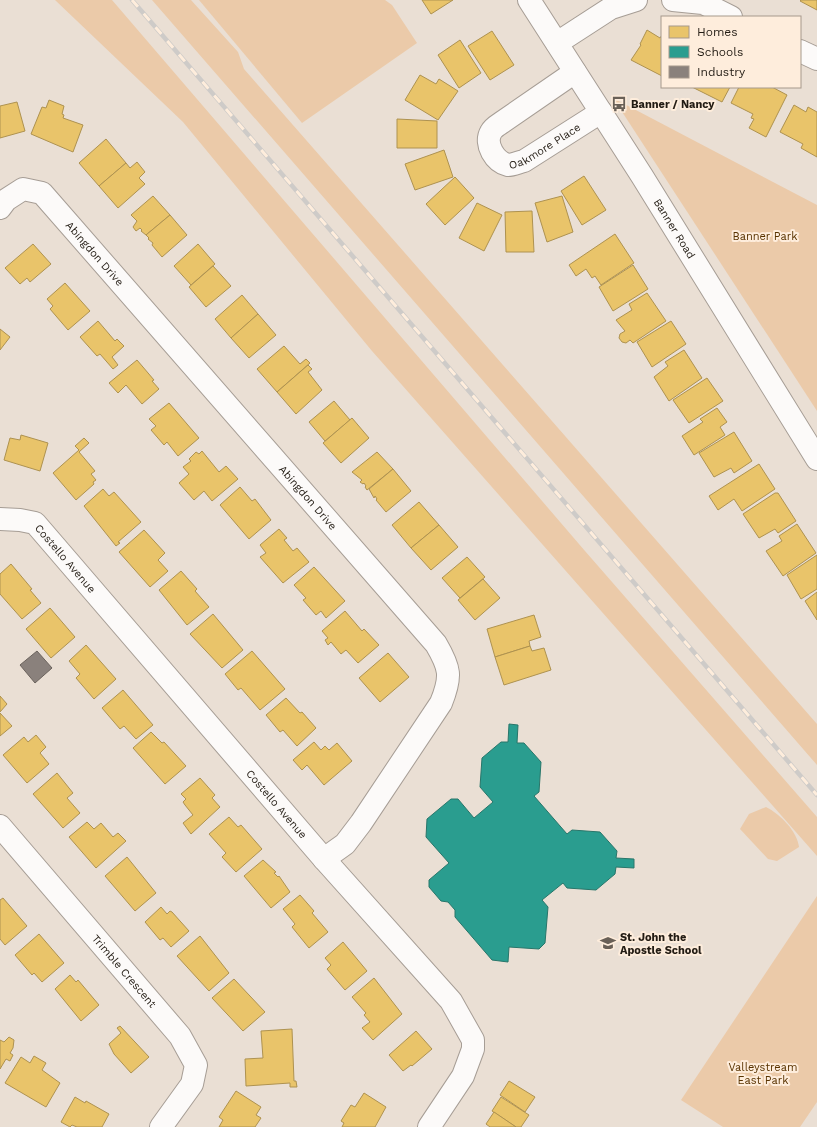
<svg xmlns="http://www.w3.org/2000/svg" width="817" height="1127" viewBox="0 0 817 1127" font-family="'Work Sans',sans-serif">
  <rect width="100%" height="100%" fill="#eadfd4"/>
  <g fill="#ebcaa9">
    <polygon points="55,0 112,0 585,551 817,817 817,856 372,351 183,122"/>
    <polygon points="152,0 191,0 238,52 244,69 817,724 817,765"/>
    <polygon points="199,0 385,0 392,5 417,43 302,123"/>
    <polygon points="613,98 817,205 817,411"/>
    <path d="M766,807C780,814 797,831 799,847L777,861L768,859L740,829L749,814Z"/>
    <polygon points="817,896 817,1102 800,1127 723,1127 681,1100"/>
  </g>
  <g fill="#e9c46a" stroke="#ae9250">
    <polygon points="422,0 453,0 431,14"/>
    <polygon points="801,0 817,0 817,10 800,1"/>
    <polygon points="647,30 660,38 662,35 662,76 631,60 641,45 640,44"/>
    <polygon points="492,31 514,65 490,80 468,46"/>
    <polygon points="460,40 481,73 459,88 438,55"/>
    <polygon points="420,75 436,84 439,79 458,91 438,120 405,100"/>
    <polygon points="692,87 730,87 722,102"/>
    <polygon points="739,87 772,87 787,95 766,137 749,128 754,119 751,118 753,114 731,103"/>
    <polygon points="49,100 64,106 62,114 64,115 63,118 83,125 73,152 31,134 42,107 46,108"/>
    <polygon points="17,102 25,131 0,138 0,106"/>
    <polygon points="794,105 806,112 808,107 817,112 817,157 801,148 803,144 780,132"/>
    <polygon points="397,119 437,121 437,148 397,148"/>
    <polygon points="106,139 126,163 99,186 79,163"/>
    <polygon points="444,150 453,177 415,190 405,164"/>
    <polygon points="137,162 145,172 139,178 145,184 118,208 99,186 126,163 130,168"/>
    <polygon points="584,176 606,210 582,225 561,191"/>
    <polygon points="455,177 474,198 445,225 426,204"/>
    <polygon points="153,196 170,215 146,235 141,231 142,230 140,228 136,231 133,227 137,221 131,215"/>
    <polygon points="562,196 573,232 547,242 535,203"/>
    <polygon points="477,203 502,215 484,251 459,238"/>
    <polygon points="532,211 534,252 506,252 505,212"/>
    <polygon points="170,215 187,235 162,257 152,245 153,243 148,239 149,238 146,235"/>
    <polygon points="615,234 634,263 601,285 595,276 592,278 586,269 576,276 569,265"/>
    <polygon points="33,244 51,264 30,282 27,278 20,284 5,268"/>
    <polygon points="198,244 215,264 191,285 174,266"/>
    <polygon points="633,265 648,289 613,311 599,287"/>
    <polygon points="213,266 231,286 206,307 189,287"/>
    <polygon points="65,283 90,311 68,330 50,309 53,306 47,299"/>
    <polygon points="647,293 666,321 633,343 630,340 626,343 622,342 619,338 620,334 625,331 616,320 632,310 629,304"/>
    <polygon points="242,295 258,314 231,338 215,319"/>
    <polygon points="258,314 276,335 249,358 231,338"/>
    <polygon points="98,321 115,341 117,339 124,346 112,357 118,365 113,369 100,354 97,356 80,337"/>
    <polygon points="671,321 686,344 652,367 637,342"/>
    <polygon points="0,329 10,337 0,350"/>
    <polygon points="284,346 300,364 306,359 310,363 277,392 257,369"/>
    <polygon points="684,350 702,378 669,401 654,377 668,366 665,362"/>
    <polygon points="137,360 154,380 152,381 159,389 142,404 126,385 118,393 109,383"/>
    <polygon points="308,365 312,369 308,372 322,390 296,414 277,392"/>
    <polygon points="707,378 723,401 689,423 673,400"/>
    <polygon points="334,401 350,420 325,441 309,422"/>
    <polygon points="169,403 199,438 178,456 167,442 164,445 151,430 156,426 149,419"/>
    <polygon points="717,408 727,422 720,427 725,435 694,455 682,436 703,422 700,419"/>
    <polygon points="352,418 369,438 341,463 323,443"/>
    <polygon points="734,432 752,461 734,473 731,468 714,477 699,453"/>
    <polygon points="21,435 48,443 40,471 4,460 10,438 20,440"/>
    <polygon points="84,438 89,443 79,452 95,471 91,474 96,480 93,482 94,484 76,500 53,473 79,450 75,446"/>
    <polygon points="202,451 219,472 226,466 238,479 212,501 204,491 194,500 179,483 189,474 183,467 191,461 189,459 196,452 199,454"/>
    <polygon points="377,452 393,469 367,490 365,487 366,486 364,483 363,484 360,482 362,480 352,472"/>
    <polygon points="759,464 775,489 742,511 734,499 718,510 709,496"/>
    <polygon points="393,469 411,491 386,512 376,500 377,499 375,496 374,498 369,489"/>
    <polygon points="240,487 252,501 255,499 271,520 249,539 220,505"/>
    <polygon points="103,489 109,496 114,492 141,522 118,542 120,543 116,546 84,506"/>
    <polygon points="775,493 778,493 796,521 778,533 775,529 759,538 743,514"/>
    <polygon points="419,502 439,525 411,548 392,525"/>
    <polygon points="797,524 816,553 783,576 766,551 782,541 779,536"/>
    <polygon points="439,525 458,547 431,570 411,548"/>
    <polygon points="279,529 287,538 284,540 293,551 297,548 309,562 283,583 260,557 266,553 260,545"/>
    <polygon points="144,530 165,553 158,560 168,571 150,587 119,552"/>
    <polygon points="817,555 817,589 801,599 787,575"/>
    <polygon points="467,557 485,577 460,598 442,578"/>
    <polygon points="11,564 32,589 30,590 41,603 22,619 0,594 0,574"/>
    <polygon points="314,567 345,601 326,618 321,611 316,615 303,600 306,598 294,585"/>
    <polygon points="181,571 197,589 195,591 209,607 187,625 159,590"/>
    <polygon points="483,579 500,598 475,620 458,600"/>
    <polygon points="817,592 817,620 805,601"/>
    <polygon points="50,608 75,637 51,658 26,629"/>
    <polygon points="345,611 362,631 364,629 379,645 358,663 346,650 341,654 331,642 328,645 325,640 328,638 322,631"/>
    <polygon points="213,614 243,650 222,668 190,634"/>
    <polygon points="534,615 541,637 529,641 530,646 495,657 487,629"/>
    <polygon points="86,645 116,679 94,699 76,678 80,674 69,661"/>
    <polygon points="530,646 532,651 544,648 551,670 504,685 495,657"/>
    <polygon points="252,651 285,689 260,710 241,688 238,690 225,674"/>
    <polygon points="388,653 409,677 380,702 359,678"/>
    <polygon points="123,690 153,725 136,739 124,726 120,729 102,708"/>
    <polygon points="0,696 7,704 0,712"/>
    <polygon points="286,698 300,713 302,712 316,728 297,746 283,730 280,732 266,715"/>
    <polygon points="0,713 12,726 0,736"/>
    <polygon points="151,732 162,743 164,742 186,766 165,784 133,748"/>
    <polygon points="36,735 46,747 40,753 49,764 27,783 3,755 24,737 28,742"/>
    <polygon points="314,742 321,750 325,746 329,750 337,743 352,761 324,785 307,765 302,770 293,760"/>
    <polygon points="57,773 73,793 67,798 80,813 63,828 33,794"/>
    <polygon points="200,778 215,795 212,798 220,807 191,834 183,823 193,815 185,805 183,802 186,799 181,794"/>
    <polygon points="229,817 238,827 241,825 262,849 236,872 222,857 226,853 209,834"/>
    <polygon points="87,822 94,829 101,823 113,837 118,833 126,841 96,868 69,837"/>
    <polygon points="127,857 156,893 135,911 105,876"/>
    <polygon points="263,860 276,872 274,873 278,877 279,876 290,892 271,908 244,876"/>
    <polygon points="300,895 314,911 312,913 328,932 309,948 292,927 295,924 283,909"/>
    <polygon points="3,898 27,926 5,945 0,939 0,900"/>
    <polygon points="161,907 167,914 170,911 172,912 189,931 171,947 163,938 160,940 145,922"/>
    <polygon points="39,934 64,963 42,982 34,973 32,975 15,955"/>
    <polygon points="200,936 229,973 209,991 177,956"/>
    <polygon points="343,942 367,971 345,990 327,969 331,965 325,958"/>
    <polygon points="70,975 76,982 78,980 99,1005 81,1021 55,989"/>
    <polygon points="374,978 402,1014 373,1040 362,1028 370,1022 364,1015 366,1013 352,997"/>
    <polygon points="234,979 265,1012 243,1031 212,998"/>
    <polygon points="120,1026 149,1057 131,1073 114,1054 109,1044 121,1033 117,1028"/>
    <polygon points="292,1029 294,1081 296,1081 297,1087 290,1087 290,1083 246,1086 245,1059 263,1058 261,1031"/>
    <polygon points="416,1031 432,1049 412,1066 411,1065 403,1071 389,1055"/>
    <polygon points="9,1037 14,1040 13,1048 10,1053 13,1055 10,1061 6,1059 0,1069 0,1040 4,1042"/>
    <polygon points="34,1056 46,1063 42,1070 60,1083 46,1107 5,1083 21,1057 30,1063"/>
    <polygon points="509,1081 535,1097 525,1112 500,1095"/>
    <polygon points="236,1091 261,1107 256,1115 261,1118 255,1127 219,1127 223,1120 219,1117"/>
    <polygon points="364,1093 386,1107 375,1127 342,1127 344,1123 341,1121 351,1105 355,1107"/>
    <polygon points="75,1097 85,1103 86,1101 109,1114 102,1127 77,1127 72,1125 70,1127 61,1122"/>
    <polygon points="501,1097 529,1115 521,1127 516,1127 492,1111"/>
    <polygon points="494,1112 516,1127 490,1127 486,1124"/>
  </g>
  <polygon fill="#2a9d8f" stroke="#28766a" points="509,724 518,725 517,743 524,743 541,762 539,792 534,796 567,834 572,830 600,832 617,851 616,858 634,859 634,868 616,867 615,874 596,890 567,888 563,883 542,900 548,907 545,943 539,949 509,947 508,962 492,960 455,917 455,910 448,902 441,901 429,887 429,880 449,863 426,837 427,819 451,799 458,799 474,818 493,802 480,787 482,758 501,742 508,742"/>
  <polygon fill="#8a817c" stroke="#6b635d" points="37,651 52,668 35,683 20,665"/>
  <g fill="none" stroke-linecap="round" stroke-linejoin="round">
    <defs>
      <g id="minor">
        <path id="s1" d="M529,0L642,176L817,459"/>
        <polyline points="673,0 703,3 731,17"/>
        <polyline points="557,43 611,8 636,0"/>
        <polyline points="800,51 817,59"/>
        <path id="s2" d="M575,72L501,123C498,125 493,128 491,132C484,144 495,162 508,165C513,165 519,162 524,161L601,112"/>
        <path id="s3" d="M0,208L6,200L23,189L42,193L436,644C450,668 452,676 441,703L361,823L345,844L324,859"/>
        <path id="s4" d="M0,519L20,520L35,523L324,859L451,1001L473,1040V1049L463,1076L429,1127"/>
        <path id="s5" d="M0,826L180,1036L196,1065L192,1084L161,1127"/>
      </g>
    </defs>
    <use href="#minor" stroke="#a69d95" stroke-width="24"/>
    <use href="#minor" stroke="#fcfaf9" stroke-width="22"/>
    <defs>
      <polyline id="rail" points="132,0 817,795"/>
    </defs>
    <use href="#rail" stroke="#cecbc8" stroke-width="4.5"/>
    <use href="#rail" stroke="#feeddc" stroke-width="3" stroke-dasharray="9" stroke-linecap="butt"/>
  </g>
  <defs>
    <symbol id="bus-bare" viewBox="-9 -9 18 18"><path d="M-5-6H5V4H4V6H2V4H-2V6H-4V4H-5ZM-3.5-4V0h7V-4ZM-3.5 1.2v1.5H-2V1.2ZM2 1.2v1.5H3.5V1.2Z" fill="#696057" stroke="#feeddc" stroke-width="2.5" paint-order="stroke"/></symbol>
    <symbol id="school-bare" viewBox="-9 -9 18 18"><path d="M0-5L7-2L0 1L-7-2ZM-4 1L0 2.5L4 1V4Q0 6-4 4Z" fill="#696057" stroke="#feeddc" stroke-width="2.5" paint-order="stroke"/></symbol>
  </defs>
  <g fill-rule="evenodd">
    <use href="#bus-bare" x="608" y="93" width="22" height="22"/>
    <use href="#school-bare" x="597" y="932" width="22" height="22"/>
  </g>
  <g text-anchor="middle" dominant-baseline="central" stroke-width="4" stroke-linejoin="round" paint-order="stroke">
    <g font-size="11" font-weight="bold" fill="#231c14" stroke="#feeddc" text-anchor="start">
      <text x="631" y="104">Banner / Nancy</text>
      <text x="620" y="937">St. John the<tspan x="620" dy="13">Apostle School</tspan></text>
    </g>
    <g font-size="11" fill="#231c14" stroke="#feeddc">
      <text stroke="none"><textPath href="#s2" startOffset="187">Oakmore Place</textPath></text>
      <text stroke="none"><textPath href="#s1" startOffset="271">Banner Road</textPath></text>
      <text stroke="none"><textPath href="#s3" startOffset="130">Abingdon Drive</textPath></text>
      <text stroke="none"><textPath href="#s3" startOffset="454">Abingdon Drive</textPath></text>
      <text stroke="none"><textPath href="#s4" startOffset="82">Costello Avenue</textPath></text>
      <text stroke="none"><textPath href="#s4" startOffset="406">Costello Avenue</textPath></text>
      <text stroke="none"><textPath href="#s5" startOffset="191">Trimble Crescent</textPath></text>
    </g>
    <g font-size="11" fill="#593300" stroke="#feeddc">
      <text x="765" y="236">Banner Park</text>
      <text x="763" y="1067">Valleystream<tspan x="763" dy="13">East Park</tspan></text>
    </g>
  </g>
  <rect x="661" y="16" width="140" height="72" fill="#feeddc" stroke="#a6998c"/>
  <rect x="669" y="26" width="20" height="12" fill="#e9c46a" stroke="#a6998c"/>
  <text x="697" y="36" font-size="12" fill="#231c14">Homes</text>
  <rect x="669" y="46" width="20" height="12" fill="#2a9d8f" stroke="#a6998c"/>
  <text x="697" y="56" font-size="12" fill="#231c14">Schools</text>
  <rect x="669" y="66" width="20" height="12" fill="#8a817c" stroke="#a6998c"/>
  <text x="697" y="76" font-size="12" fill="#231c14">Industry</text>
</svg>
